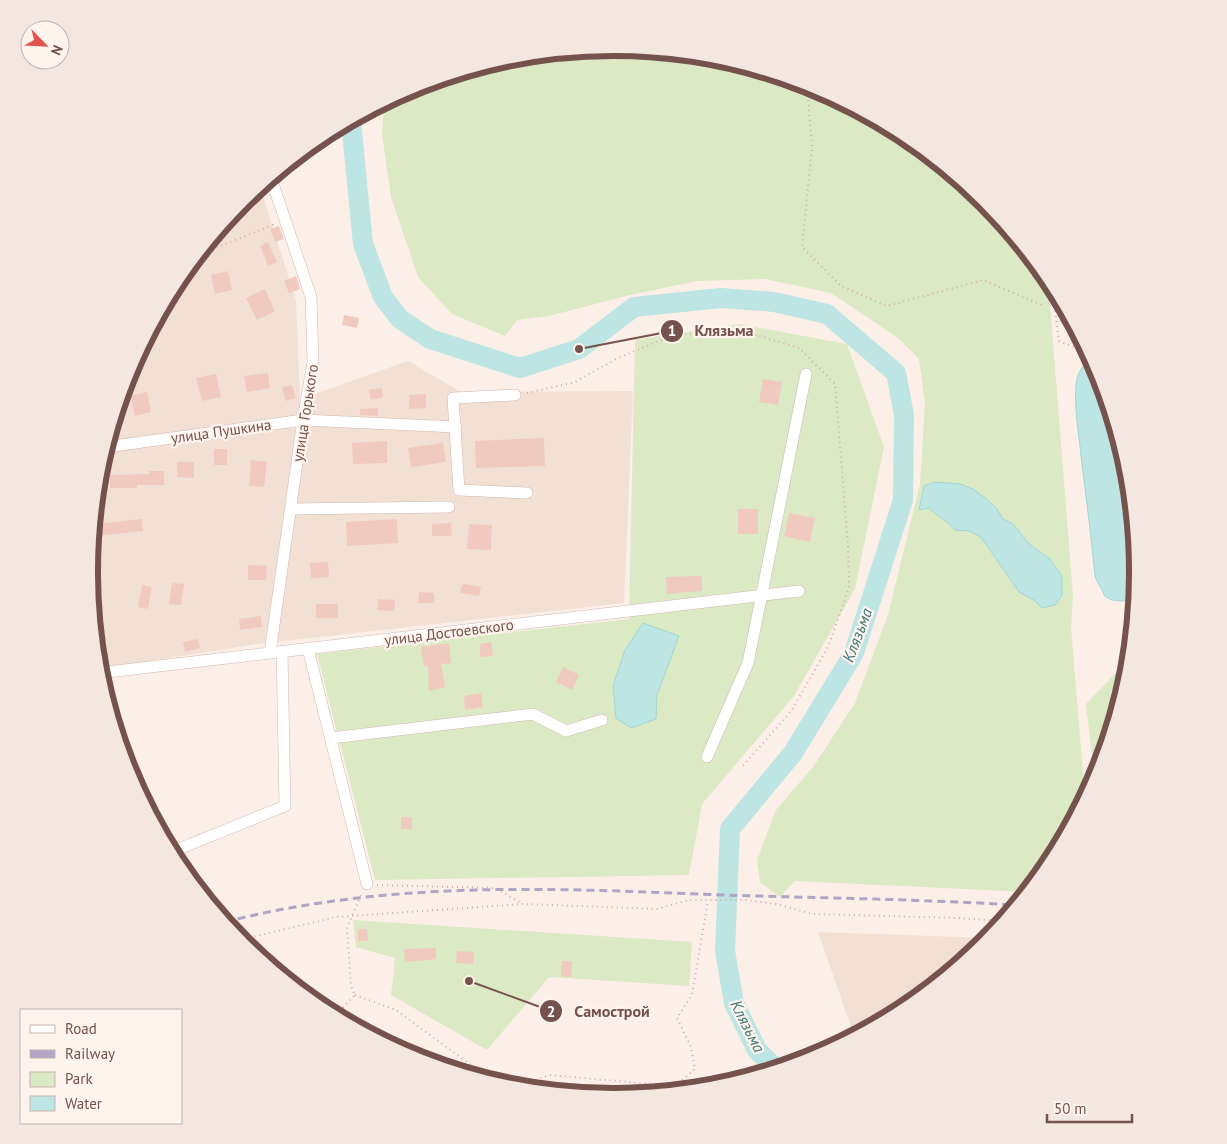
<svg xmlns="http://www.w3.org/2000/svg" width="1227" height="1144" viewBox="0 0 1227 1144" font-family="'PT Sans',sans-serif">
  <rect width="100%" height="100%" fill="#fcefe7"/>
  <g fill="#f3e0d5">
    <polygon points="260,187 296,300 300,399 408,361 461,392 633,391 624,603 257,644 99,669 89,572 99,469 129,371 178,280 243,201"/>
    <polygon points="818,932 989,938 984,943 905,1008 854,1035"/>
  </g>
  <g fill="#dbe9c5">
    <polygon points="613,48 716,58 814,88 905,136 985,201 1048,279 1073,596 1071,628 1085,797 1049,864 1026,892 795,881 780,897 760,882 757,860 776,810 813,767 855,703 888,615 920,484 925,403 919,359 898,338 831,293 765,279 697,281 630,295 549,316 517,320 505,336 452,314 418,277 391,197 382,134 384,103 413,87 511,58"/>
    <polygon points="739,324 847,344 884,447 855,589 794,696 702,804 689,875 375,880 317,654 629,619 635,340"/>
    <polygon points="1129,659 1128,675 1095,779 1086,704"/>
    <polygon points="353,920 692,942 689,986 549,977 487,1050 391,995 395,958 356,947"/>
  </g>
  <g fill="#bce5e3" stroke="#a2d6d4">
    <path d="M1088,364L1095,365L1098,372L1128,470L1138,572L1135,598C1124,601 1114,604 1104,595C1102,587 1096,583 1095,575C1091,535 1086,496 1081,456C1079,433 1074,409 1076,386C1076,379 1079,371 1084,365Z"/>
    <path d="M935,482L960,484L973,489L988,500L997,509L1003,519L1013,524L1018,530L1029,544L1050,559L1062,576V595L1055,605L1042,608L1034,600L1019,592L981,537L969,531L955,530C947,521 938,516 929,508L919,510L924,486Z"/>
    <polygon points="643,623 679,636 657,695 656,719 631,728 616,718 613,686 625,650"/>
  </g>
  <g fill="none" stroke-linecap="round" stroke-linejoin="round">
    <polyline stroke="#bce5e3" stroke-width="20" points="351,121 363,244 383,297 400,319 430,339 520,368 579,349 634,307 721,298 774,302 827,314 896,373 904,415 903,500 854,653 793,753 730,829 725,951 734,1003 757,1050 775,1068"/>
  </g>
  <g fill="#f0c9bf">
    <polygon points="257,189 261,202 236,209 243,201"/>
    <polygon points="279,226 284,239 275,242 270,229"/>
    <polygon points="268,242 277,262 268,266 260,246"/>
    <polygon points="228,271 232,290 215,294 211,275"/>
    <polygon points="296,276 300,289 289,293 284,281"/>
    <polygon points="265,289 275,311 257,320 246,298"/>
    <polygon points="344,315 359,318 357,328 342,325"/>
    <polygon points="268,373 270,388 247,392 244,376"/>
    <polygon points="216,374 221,397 202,401 196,378"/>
    <polygon points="763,379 782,382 778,405 759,402"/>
    <polygon points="292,385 296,398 286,401 282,387"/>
    <polygon points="382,388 383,397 371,400 369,390"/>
    <polygon points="147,392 151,412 135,416 130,396"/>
    <polygon points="426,394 426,408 409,409 409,395"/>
    <polygon points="378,408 378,416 360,415 360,409"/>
    <polygon points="544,438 545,466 476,468 475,441"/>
    <polygon points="387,441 387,463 353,464 352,443"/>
    <polygon points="443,443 446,462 411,467 408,448"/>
    <rect x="214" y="449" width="13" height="16"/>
    <polygon points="251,460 267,462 264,487 249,486"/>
    <polygon points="177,462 194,462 194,478 177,477"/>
    <polygon points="149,471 164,471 164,485 137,485 137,488 110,488 110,475 149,474"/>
    <rect x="738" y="509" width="20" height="25"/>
    <polygon points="789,513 815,518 810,542 784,536"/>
    <polygon points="142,519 143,531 94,536 94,524"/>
    <polygon points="397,519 398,543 347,546 346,522"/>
    <polygon points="451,523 452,536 432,536 432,524"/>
    <polygon points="469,524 492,525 491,550 467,549"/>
    <polygon points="328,562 329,577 311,578 310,563"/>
    <polygon points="248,565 267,566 266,580 248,580"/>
    <polygon points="702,576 702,591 667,594 666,577"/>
    <polygon points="172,583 184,584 181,605 169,604"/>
    <polygon points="466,584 481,587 479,596 460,593 462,585"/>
    <polygon points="142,585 152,587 148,609 138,607"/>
    <polygon points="419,592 434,593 434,603 418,603"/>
    <polygon points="378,599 395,600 394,611 377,610"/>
    <rect x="316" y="604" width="22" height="14"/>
    <polygon points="261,616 262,627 240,630 239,619"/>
    <polygon points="198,639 200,648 185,652 183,642"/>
    <polygon points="491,642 493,656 480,657 480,644"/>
    <polygon points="449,643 451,663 441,664 445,687 429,691 428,666 424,666 421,647"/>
    <polygon points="563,667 579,675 572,690 556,682"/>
    <polygon points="481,693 483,707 465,710 464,696"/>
    <rect x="401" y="817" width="11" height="12"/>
    <polygon points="358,929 367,929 368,941 358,941"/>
    <polygon points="436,948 436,959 405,962 404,949"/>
    <polygon points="457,951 474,952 473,964 456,963"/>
    <polygon points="562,961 572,961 571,977 561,976"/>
  </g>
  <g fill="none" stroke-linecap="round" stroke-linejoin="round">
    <defs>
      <g id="minor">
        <polyline points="1054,301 1060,301"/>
        <polyline points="515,395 453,398 459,490 527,493"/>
        <polyline points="106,447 303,420 456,427"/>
        <polyline points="291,509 449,507"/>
        <polyline points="308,649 367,884"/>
        <polyline points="270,653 303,420 313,362 311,297 271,178"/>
        <polyline points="99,673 799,591"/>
        <polyline points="331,738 533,714 566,731 602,720"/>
        <polyline points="707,757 748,663 806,374"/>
        <polyline points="171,852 285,806 282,651"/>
      </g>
    </defs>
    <use href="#minor" stroke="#cfb8b0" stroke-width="12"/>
    <g stroke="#d5aca2" stroke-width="2" stroke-dasharray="1 4" stroke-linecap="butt">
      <polyline points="596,49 635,50"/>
      <polyline points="807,85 812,147 802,247 841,286 887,306 983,280 1044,306"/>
      <polyline points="198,255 275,224"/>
      <polyline points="1055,311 1059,341 1089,353"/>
      <polyline points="527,393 575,382 616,359 675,334 756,335 799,348 835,384 848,546 849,588 828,647 792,710 742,767"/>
      <polyline points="377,885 495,888 521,903"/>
      <polyline points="240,940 336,917 523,904 657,909 689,900 745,900 777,904 812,914 959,918 1002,921"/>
      <polyline points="355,995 396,1010 483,1074 511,1086"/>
      <polyline points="336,1015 355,995 351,986 347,928 361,895"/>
      <polyline points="517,1087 549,1075 675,1086 695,1069 691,1047 677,1018 692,995 708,900"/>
    </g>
    <use href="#minor" stroke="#fff" stroke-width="11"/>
    <path stroke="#b0a5c5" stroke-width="3" stroke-dasharray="8 5" stroke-linecap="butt" d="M225,922C390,880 553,888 721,895C819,898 917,899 1015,905"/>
  </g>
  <g text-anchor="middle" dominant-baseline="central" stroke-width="4.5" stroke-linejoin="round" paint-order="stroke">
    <g font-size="15" fill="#75524c" stroke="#fef4ed">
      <text transform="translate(305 413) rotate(-81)">улица Горького</text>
      <text transform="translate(221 431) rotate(-8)">улица Пушкина</text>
      <text transform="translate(449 632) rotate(-7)">улица Достоевского</text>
    </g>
    <g font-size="16" font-style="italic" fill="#407978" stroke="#fef4ed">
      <text transform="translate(857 635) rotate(-69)">Клязьма</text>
      <text transform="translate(748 1026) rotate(63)">Клязьма</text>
    </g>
  </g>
  <path d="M0 0H1227V1144H0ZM613 56H614A515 515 0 0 1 1129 571V573A515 515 0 0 1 614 1088H613A515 515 0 0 1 98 573V571A515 515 0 0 1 613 56Z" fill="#f3e7e0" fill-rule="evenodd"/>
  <path fill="none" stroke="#75524c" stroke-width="6" d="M613 56H614A515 515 0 0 1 1129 571V573A515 515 0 0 1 614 1088H613A515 515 0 0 1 98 573V571A515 515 0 0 1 613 56Z"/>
  <path fill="none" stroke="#75524c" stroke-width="2" d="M579 349L672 331M469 981L551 1011"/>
  <g fill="#75524c" stroke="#fef4ed" stroke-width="2">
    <circle cx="579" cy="349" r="5"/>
    <circle cx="469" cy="981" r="5"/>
    <circle cx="672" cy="331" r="12"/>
    <circle cx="551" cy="1011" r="12"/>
  </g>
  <g font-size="15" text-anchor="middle" font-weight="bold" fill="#fff">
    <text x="672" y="336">1</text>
    <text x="551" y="1017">2</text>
  </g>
  <g font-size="16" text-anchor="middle" font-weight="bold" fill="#75524c" stroke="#fef4ed" stroke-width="4.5" stroke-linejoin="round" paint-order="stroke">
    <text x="724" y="336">Клязьма</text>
    <text x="612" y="1017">Самострой</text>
  </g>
  <rect x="20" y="1009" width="162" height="115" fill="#fef4ed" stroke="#c7b3ad"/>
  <rect x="30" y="1025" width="25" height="8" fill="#ffffff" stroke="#c7b3ad"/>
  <text x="65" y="1034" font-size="15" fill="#75524c">Road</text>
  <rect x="30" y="1050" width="25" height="8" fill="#b0a5c5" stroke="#c7b3ad"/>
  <text x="65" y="1059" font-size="15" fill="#75524c">Railway</text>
  <rect x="30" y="1072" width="25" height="15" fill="#dbe9c5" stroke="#c7b3ad"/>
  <text x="65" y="1084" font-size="15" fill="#75524c">Park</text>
  <rect x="30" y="1096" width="25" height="15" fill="#bce5e3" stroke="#c7b3ad"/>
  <text x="65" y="1109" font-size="15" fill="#75524c">Water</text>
  <g transform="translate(45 45) rotate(114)"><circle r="24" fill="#fef4ed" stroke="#c7b3ad"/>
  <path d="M0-4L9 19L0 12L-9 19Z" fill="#e15450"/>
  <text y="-8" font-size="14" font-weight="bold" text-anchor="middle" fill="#75524c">N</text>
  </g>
  <path d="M1047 1114v8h85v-8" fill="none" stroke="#75524c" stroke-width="2.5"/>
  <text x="1054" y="1114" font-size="15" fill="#75524c" stroke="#fef4ed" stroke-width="4" paint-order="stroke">50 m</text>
</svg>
